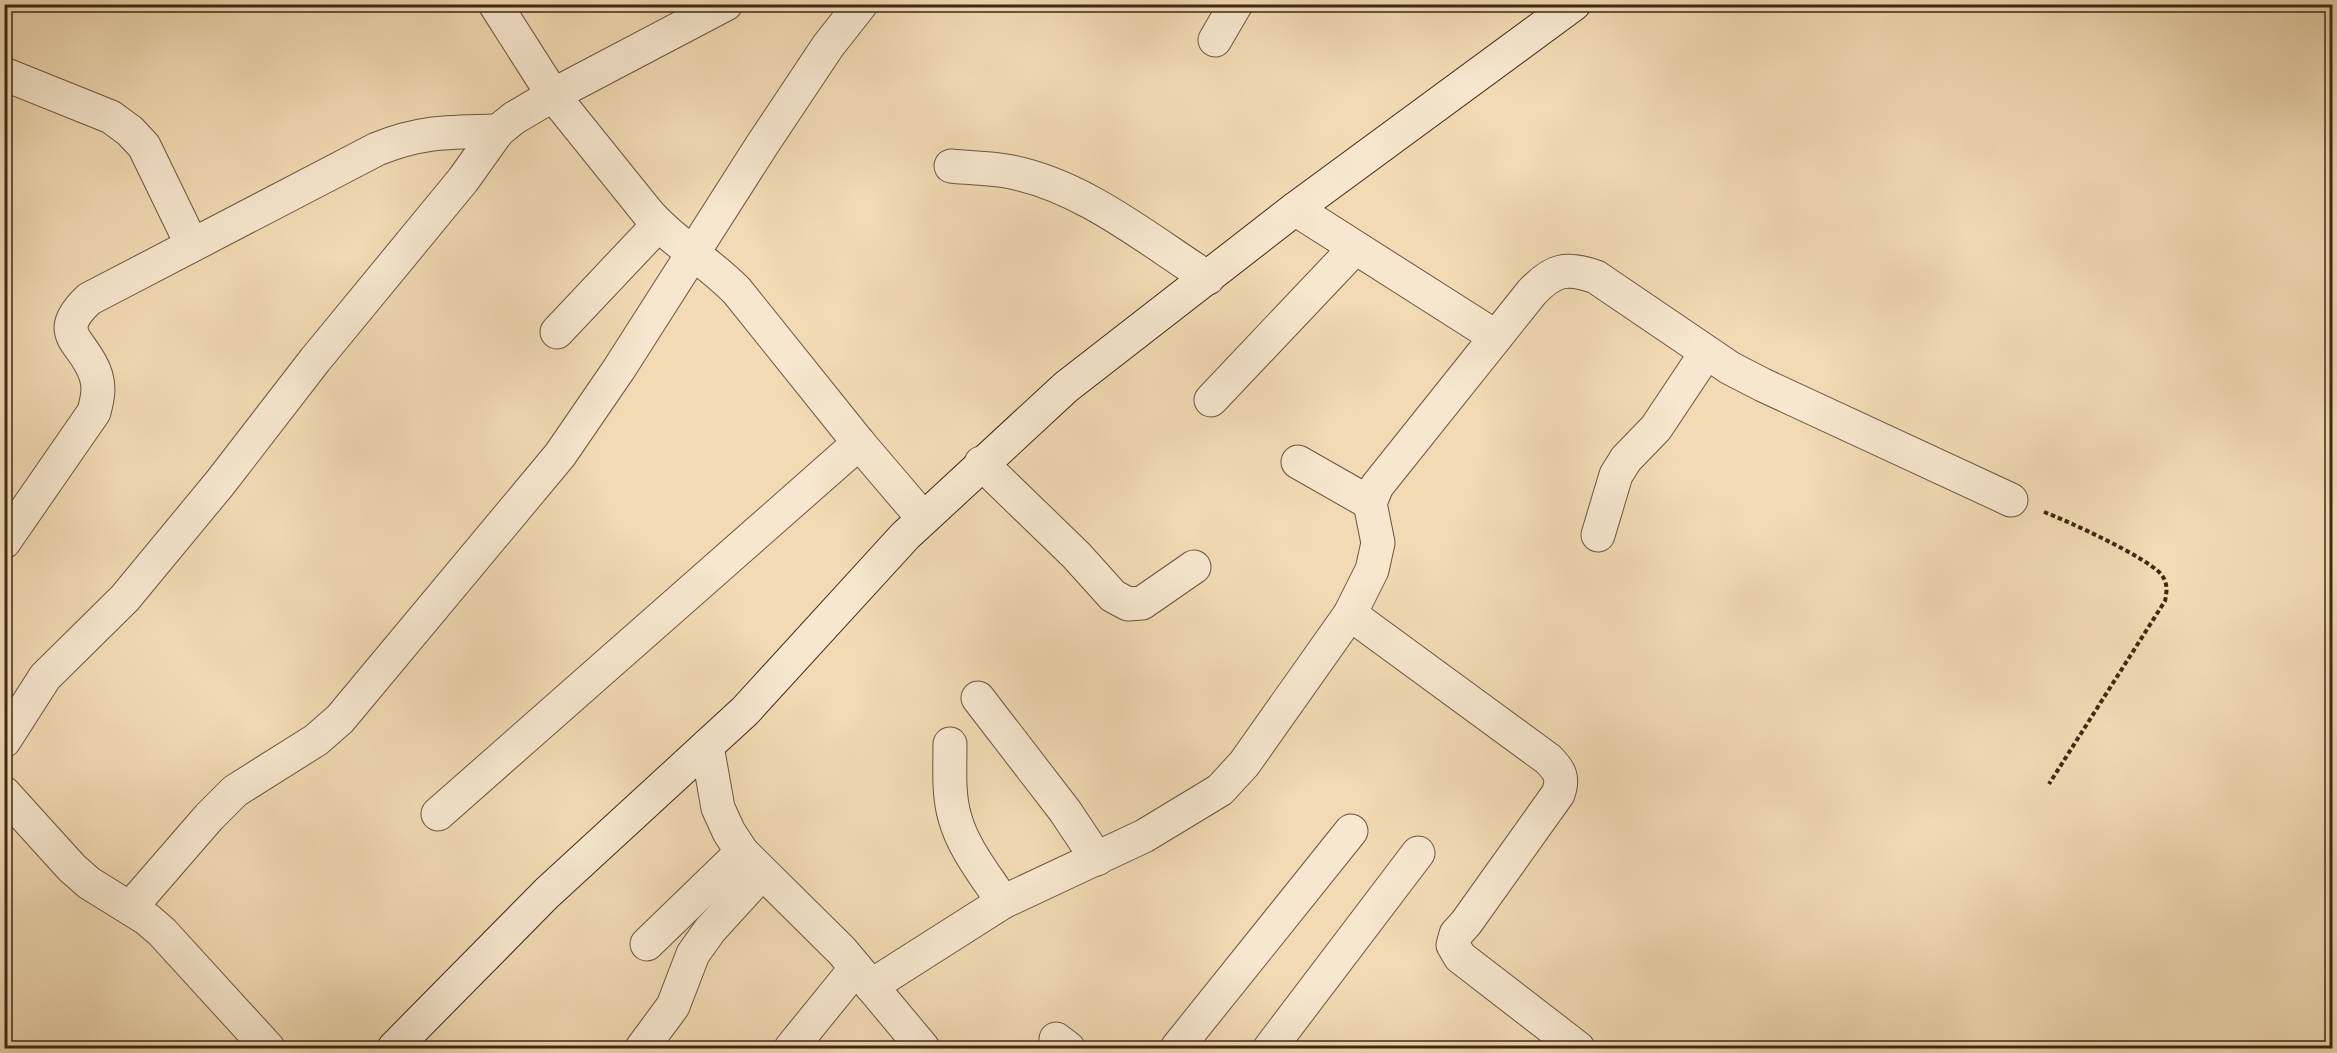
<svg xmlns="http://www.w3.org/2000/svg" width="2337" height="1053" viewBox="0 0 2337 1053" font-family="'IM FELL English',serif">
  <rect width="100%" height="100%" fill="#f1dab4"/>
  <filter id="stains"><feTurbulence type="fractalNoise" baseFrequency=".00333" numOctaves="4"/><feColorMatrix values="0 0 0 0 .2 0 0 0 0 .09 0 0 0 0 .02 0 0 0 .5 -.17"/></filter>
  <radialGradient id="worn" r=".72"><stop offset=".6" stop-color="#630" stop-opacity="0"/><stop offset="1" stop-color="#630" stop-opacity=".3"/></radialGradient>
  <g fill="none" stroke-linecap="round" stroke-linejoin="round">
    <defs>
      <g id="street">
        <path d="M495,4L553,95L648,213C674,243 709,262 737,291L859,443L923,518"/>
        <polyline points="1215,40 1236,4"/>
        <polyline points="4,74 111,117 130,131 144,146 192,245"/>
        <path d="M951,166C969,168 988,168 1006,171C1081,184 1146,238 1208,278"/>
        <polyline points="1295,209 1496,337"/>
        <polyline points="557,332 658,225"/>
        <polyline points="1211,400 1355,248"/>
        <polyline points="1298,462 1370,503"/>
        <polyline points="981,463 1076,555 1113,596 1128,604 1142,603 1194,567"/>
        <polyline points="1598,535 1616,475 1626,459 1656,428 1706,353"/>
        <path d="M4,542L94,412C97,400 100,389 96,376C85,340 50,336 89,299L377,149C422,131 450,132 498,131"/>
        <path d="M1350,614L1548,759C1560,771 1564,778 1558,794L1466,923L1456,934L1453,945L1460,957L1578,1048"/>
        <polyline points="978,698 1065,811 1097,859"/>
        <polyline points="4,741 45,677 125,598 220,483 315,360 463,180 498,131 514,118 553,95 726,4"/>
        <path d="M950,744C950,768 948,795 955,818C963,848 986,876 1003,902"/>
        <polyline points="707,746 718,808 729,832 742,852 842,951 923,1048"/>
        <polyline points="4,793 72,868 89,883 147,919 162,932 268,1048"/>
        <polyline points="438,814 859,443"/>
        <polyline points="131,907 209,817 235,791 316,740 340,719 560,455 619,369 762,145 828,46 861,4"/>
        <polyline points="647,944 742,852"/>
        <path d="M871,986L1003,902L1144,836L1220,790L1244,764L1350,614L1372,570L1378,543L1370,503L1377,486L1532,292C1553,270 1566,266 1596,277L1730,368L1763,385L2011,500"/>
        <polyline points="1056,1039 1068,1048"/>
        <polyline points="642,1048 673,1006 693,954 710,930 762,873"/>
        <polyline points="791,1048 856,968"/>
        <polyline points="1177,1048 1351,831"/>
        <polyline points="1270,1048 1418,853"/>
      </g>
      <polyline id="secondary" points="394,1048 547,893 745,711 905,536 1066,387 1295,209 1574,4"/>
    </defs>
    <use href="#street" stroke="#6b553b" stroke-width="35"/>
    <use href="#secondary" stroke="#3e2913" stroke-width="35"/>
    <path stroke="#3e2913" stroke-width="4" stroke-dasharray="4.5 3" stroke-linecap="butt" d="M2044,512C2068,521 2146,557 2161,574C2168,583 2167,591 2165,601L2049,784"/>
    <use href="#street" stroke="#f6e7ce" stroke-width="33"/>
    <use href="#secondary" stroke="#f6e7ce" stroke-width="33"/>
  </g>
  <rect width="2337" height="1053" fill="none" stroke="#f1dab4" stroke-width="24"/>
  <rect x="6" y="6" width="2325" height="1041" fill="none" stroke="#3e2913" stroke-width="3"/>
  <rect x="12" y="12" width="2313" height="1029" fill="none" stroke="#3e2913" stroke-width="1.5"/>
  <rect width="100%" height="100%" filter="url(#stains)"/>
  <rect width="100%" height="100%" fill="url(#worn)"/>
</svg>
